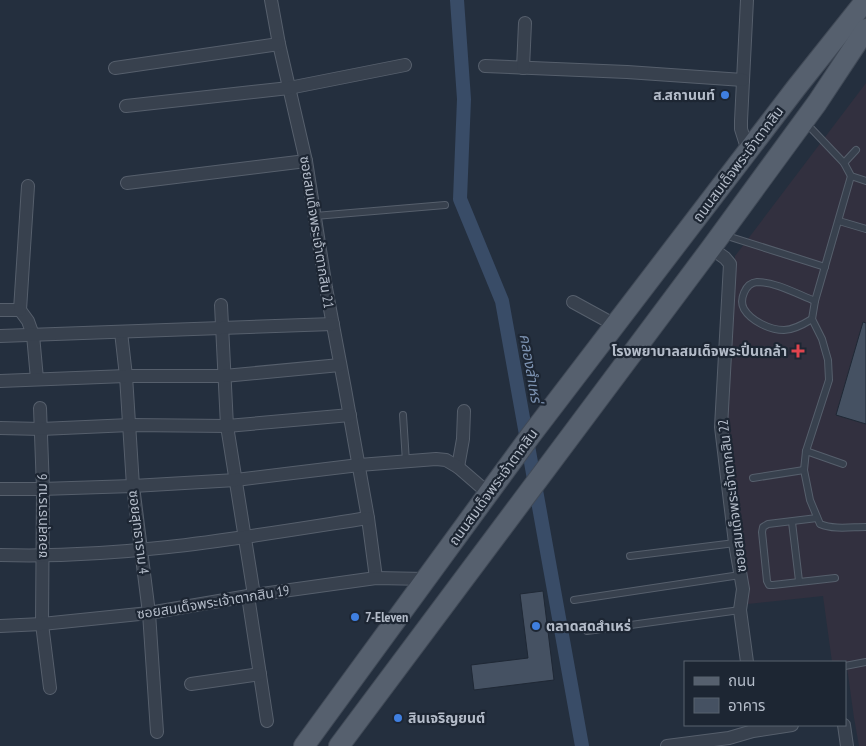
<svg xmlns="http://www.w3.org/2000/svg" width="866" height="746" viewBox="0 0 866 746" font-family="'PT Sans Narrow','Noto Sans Thai',sans-serif">
  <rect width="100%" height="100%" fill="#242f3e"/>
  <polygon fill="#32303f" points="866,83 866,746 859,746 854,718 846,660 832,662 823,596 748,604 727,431 735,256"/>
  <g fill="none" stroke-linecap="round" stroke-linejoin="round">
    <polyline stroke="#394c67" stroke-width="14" points="457,0 464,99 460,199 502,301 582,746"/>
  </g>
  <g fill="#455162" stroke="#1f2835">
    <polygon points="863,322 866,323 866,424 836,415"/>
    <polygon points="543,591 554,680 474,690 471,665 528,658 520,594"/>
  </g>
  <g fill="none" stroke-linecap="round" stroke-linejoin="round">
    <defs>
      <g id="lane">
        <polyline points="806,123 844,163 851,176 866,181"/>
        <polyline points="844,163 856,150"/>
        <path d="M851,176L815,301L812,319L822,339L828,360L829,380L806,451L804,470L810,500L820,524C834,530 851,527 866,527"/>
        <polyline points="315,216 445,205"/>
        <polyline points="839,221 866,229"/>
        <polyline points="724,235 825,267"/>
        <path d="M812,319C804,324 794,330 784,330C770,330 751,321 744,309C739,300 745,283 757,282C776,282 797,294 815,301"/>
        <polyline points="403,415 406,462"/>
        <polyline points="806,451 843,464"/>
        <polyline points="753,478 804,470"/>
        <polyline points="817,518 768,524 763,527 762,532 767,581 769,585 773,585 835,578"/>
        <polyline points="792,522 799,581"/>
        <polyline points="630,556 735,543"/>
        <polyline points="574,600 740,575"/>
        <polyline points="587,631 740,610"/>
        <polyline points="845,666 866,662"/>
      </g>
      <g id="street">
        <polyline points="271,0 279,44 306,161 326,288 345,389 368,518 376,578"/>
        <polyline points="747,0 741,121 741,129 748,151"/>
        <polyline points="485,66 627,72 743,80"/>
        <polyline points="115,68 279,44"/>
        <polyline points="523,68 525,23"/>
        <polyline points="126,106 289,88 405,65"/>
        <polyline points="127,183 306,161"/>
        <polyline points="711,248 725,258 730,264 721,427 735,543 743,589 740,610 747,662"/>
        <polyline points="573,302 615,325"/>
        <polyline points="221,305 227,426 254,595"/>
        <polyline points="0,310 20,310 28,321 33,335 37,379"/>
        <polyline points="20,310 28,186"/>
        <polyline points="121,332 126,376 133,486 149,613 157,732"/>
        <polyline points="0,336 333,324"/>
        <polyline points="0,381 126,376 224,376 340,365"/>
        <polyline points="40,408 43,489 42,624 50,688"/>
        <polyline points="0,428 41,429 130,425 227,426 350,415"/>
        <polyline points="458,467 463,439 464,411"/>
        <polyline points="0,489 41,489 133,486 236,480 359,465 436,459 446,460 458,467 488,493"/>
        <path d="M0,555C124,559 246,537 368,518"/>
        <polyline points="248,596 267,721"/>
        <polyline points="0,626 42,624 149,613 254,595 376,578 426,579"/>
        <polyline points="191,684 260,674"/>
        <polyline points="844,725 847,746"/>
        <polyline points="667,746 729,738 753,731 792,725"/>
      </g>
      <g id="primary">
        <polyline points="304,746 531,435 796,88 866,0"/>
        <polyline points="339,746 711,248 817,103 866,29"/>
      </g>
    </defs>
    <use href="#lane" stroke="#565f6c" stroke-width="8"/>
    <use href="#street" stroke="#565f6c" stroke-width="14"/>
    <use href="#primary" stroke="#414a57" stroke-width="22"/>
    <use href="#lane" stroke="#38414e" stroke-width="6"/>
    <use href="#street" stroke="#38414e" stroke-width="12"/>
    <use href="#primary" stroke="#56606e" stroke-width="20"/>
  </g>
  <g fill="#3f7fe0" stroke="#1d2633" stroke-width="2">
    <circle cx="725" cy="95" r="5"/>
    <circle cx="355" cy="617" r="5"/>
    <circle cx="536" cy="626" r="5"/>
    <circle cx="398" cy="718" r="5"/>
  </g>
  <path fill="#e0444e" stroke="#1d2633" stroke-width="2" d="M795.5 343.5h5v5h5v5h-5v5h-5v-5h-5v-5h5z"/>
  <g text-anchor="middle" dominant-baseline="central" stroke-width="4.5" stroke-linejoin="round" paint-order="stroke">
    <g font-size="14" font-weight="bold" fill="#b4bcc9" stroke="#1d2633" text-anchor="start">
      <text x="715" y="95" text-anchor="end">ส.สถานนท์</text>
      <text x="787" y="351" text-anchor="end">โรงพยาบาลสมเด็จพระปิ่นเกล้า</text>
      <text x="365" y="617">7-Eleven</text>
      <text x="546" y="626">ตลาดสดสำเหร่</text>
      <text x="408" y="718">สินเจริญยนต์</text>
    </g>
    <g font-size="14" fill="#b4bcc9" stroke="#1d2633">
      <text transform="translate(738 164) rotate(-53)">ถนนสมเด็จพระเจ้าตากสิน</text>
      <text transform="translate(317 232) rotate(81)">ซอยสมเด็จพระเจ้าตากสิน 21</text>
      <text transform="translate(493 487) rotate(-54)">ถนนสมเด็จพระเจ้าตากสิน</text>
      <text transform="translate(732 496) rotate(-97)">ซอยสมเด็จพระเจ้าตากสิน 22</text>
      <text transform="translate(42 516) rotate(-90)">ซอยสุทธาราม 6</text>
      <text transform="translate(139 532) rotate(83)">ซอยสุทธาราม 4</text>
      <text transform="translate(213 602) rotate(-9)">ซอยสมเด็จพระเจ้าตากสิน 19</text>
    </g>
    <g font-size="15" font-style="italic" fill="#7c92b1" stroke="#1d2633">
      <text transform="translate(531 368) rotate(80)">คลองสำเหร่</text>
    </g>
  </g>
  <rect x="684" y="661" width="162" height="65" fill="#1d2633" stroke="#59626f"/>
  <rect x="694" y="677" width="25" height="8" fill="#56606e" stroke="#59626f"/>
  <text x="728" y="686" font-size="15" fill="#b4bcc9">ถนน</text>
  <rect x="694" y="698" width="25" height="15" fill="#455162" stroke="#59626f"/>
  <text x="728" y="711" font-size="15" fill="#b4bcc9">อาคาร</text>
</svg>
